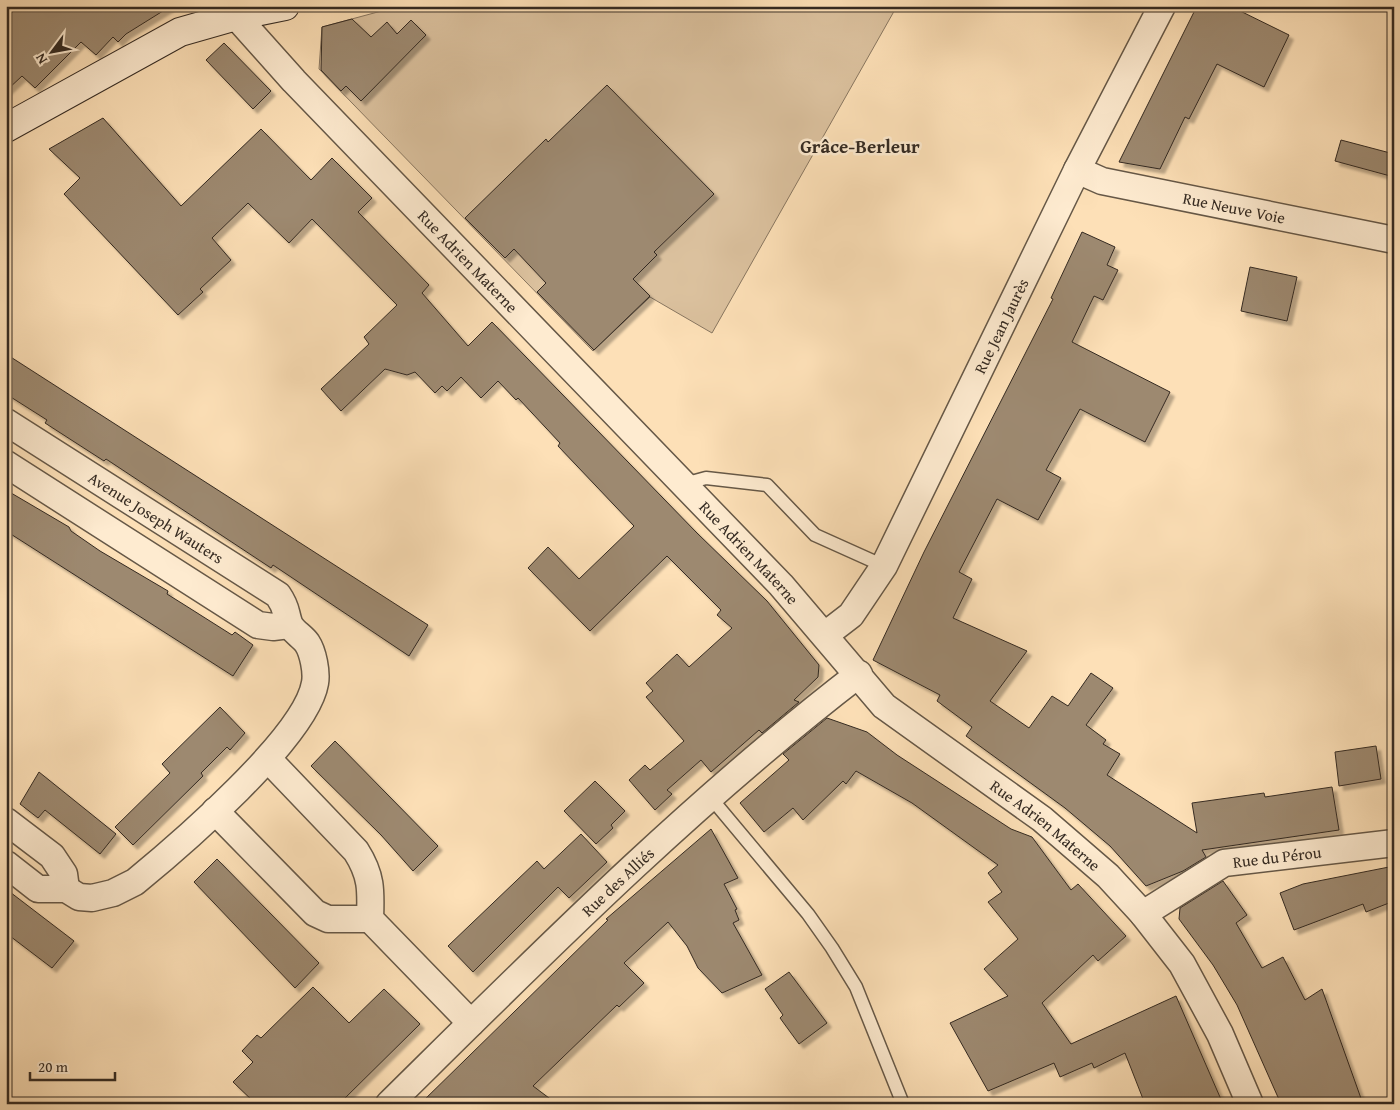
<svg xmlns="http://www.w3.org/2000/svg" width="1400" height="1110" viewBox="0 0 1400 1110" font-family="'Gentium Book Plus',serif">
  <defs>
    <filter id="shadow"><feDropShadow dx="4.5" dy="4.5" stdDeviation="1" flood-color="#0004"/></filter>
  </defs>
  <rect width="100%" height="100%" fill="#fde0b7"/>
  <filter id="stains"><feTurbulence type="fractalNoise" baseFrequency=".004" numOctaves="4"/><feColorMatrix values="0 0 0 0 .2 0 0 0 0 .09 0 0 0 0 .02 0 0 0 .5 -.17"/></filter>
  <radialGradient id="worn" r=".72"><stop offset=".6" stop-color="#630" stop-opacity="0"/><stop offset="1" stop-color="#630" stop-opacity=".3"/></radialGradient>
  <polygon fill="#dbc19e" stroke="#887660" points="400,6 897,6 712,333 650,297 593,351 319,69 322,27"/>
  <g fill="#9d896f" stroke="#342a22" filter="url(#shadow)">
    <polygon points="6,6 171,6 126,34 118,42 113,37 96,55 81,42 35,88 22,76 6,91"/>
    <polygon points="1197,6 1230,6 1289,35 1264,87 1217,64 1189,119 1185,117 1160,169 1119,162"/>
    <polygon points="352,19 371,37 387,22 397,34 411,20 426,35 361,101 346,86 341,91 321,70 322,27"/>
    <polygon points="224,43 271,91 253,109 206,60"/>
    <polygon points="607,85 714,194 654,252 657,255 633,279 650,296 594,350 537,292 546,283 514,249 505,258 465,218 546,139 548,142"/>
    <polygon points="103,118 181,206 261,129 311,180 332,158 372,198 358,212 429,285 422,293 468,346 492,322 697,533 767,601 819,665 818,677 794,700 799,702 762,733 759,730 711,772 701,760 667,790 672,794 655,810 629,780 645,765 650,770 684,741 646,697 653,691 646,683 677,654 689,667 732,628 717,615 721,610 667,556 590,631 528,568 548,547 579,579 634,526 558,446 560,443 518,398 516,400 498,381 481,398 461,377 447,391 442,386 435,393 415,372 407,375 385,369 341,411 321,389 369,344 364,337 397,305 312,219 289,243 248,203 212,238 231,260 200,289 203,292 178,315 64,194 80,178 49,149"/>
    <polygon points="1341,140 1394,154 1394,177 1335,161"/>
    <polygon points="1082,232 1115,247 1107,265 1118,270 1103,300 1094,296 1072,342 1170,392 1145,442 1080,409 1046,470 1061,478 1038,520 997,499 959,572 972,579 953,618 1027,651 990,701 1029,728 1052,696 1068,706 1091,673 1113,688 1086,725 1106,740 1103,744 1120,754 1107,775 1197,833 1192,803 1264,793 1265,797 1332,787 1339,830 1202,850 1206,857 1183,871 1146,886 1110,846 1065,808 966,736 972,727 937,701 940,695 873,660 924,552 1053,299 1051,298"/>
    <polygon points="1250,267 1297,277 1287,321 1241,311"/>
    <polygon points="6,354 428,625 409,656 273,565 271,568 106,459 104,461 45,423 47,420 6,394"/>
    <polygon points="6,490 69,527 71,531 100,551 168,591 167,594 183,604 232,635 235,632 253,645 233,676 6,531"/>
    <polygon points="220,707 245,733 230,750 227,747 201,773 203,776 133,845 115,827 170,773 162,764"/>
    <polygon points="827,718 867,732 897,755 1011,829 1032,837 1071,890 1078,884 1126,936 1098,961 1093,955 1042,1003 1071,1044 1176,996 1223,1104 1145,1104 1125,1053 1094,1068 1092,1063 1060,1077 1054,1063 988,1091 950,1023 1008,996 984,969 1018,939 988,902 1002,892 988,873 998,865 912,803 856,771 846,784 843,781 803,820 793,808 764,832 740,803 789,760 783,754"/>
    <polygon points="335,741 438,846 413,871 381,835 311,766"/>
    <polygon points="1376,746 1381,779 1339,786 1335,752"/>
    <polygon points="39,772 116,834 100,854 45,810 38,818 20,804"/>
    <polygon points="595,781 625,811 611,825 613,828 596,844 564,811"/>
    <polygon points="711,829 738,878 724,884 737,909 735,910 739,920 733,923 762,975 722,993 698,968 687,946 668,922 624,963 644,983 619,1007 617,1005 533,1086 557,1104 420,1104 608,920 606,919"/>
    <polygon points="581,834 607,862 569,898 558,887 473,972 448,946 537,861 544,869"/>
    <polygon points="217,859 319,963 295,988 194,882"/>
    <polygon points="1389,867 1394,883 1394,901 1366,912 1363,904 1294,930 1280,893 1303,884"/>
    <polygon points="1223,881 1247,915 1236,923 1262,968 1283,957 1305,1000 1322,989 1363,1104 1281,1104 1237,1005 1213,965 1179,919 1180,908"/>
    <polygon points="6,889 74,941 52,968 6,933"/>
    <polygon points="789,972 827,1023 799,1044 780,1018 783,1015 765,989"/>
    <polygon points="313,987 349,1023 384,989 420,1024 339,1104 256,1104 233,1082 253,1062 242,1051 257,1035 261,1038"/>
  </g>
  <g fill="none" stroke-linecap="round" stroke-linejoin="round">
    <defs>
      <g id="lane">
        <polyline points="684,484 706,478 767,485 815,535 884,566"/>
        <polyline points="711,798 808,914 832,948 856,987 903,1104"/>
      </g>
      <g id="street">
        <path id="s1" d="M227,6L294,81L781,585L884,706L1042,819L1108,876L1143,914L1182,964L1220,1034L1250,1104"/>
        <path id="s2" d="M1077,170L1102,181L1394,240"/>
        <path id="s3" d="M6,422L278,595C287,608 285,611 289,623C292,631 302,636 307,643C313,652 317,672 315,683C306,737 179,846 135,882L113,893L92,898L79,897L66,889H38L6,864"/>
        <polyline points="6,464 258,625 273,627 289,625"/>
        <path id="s4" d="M825,635L851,615L884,566L1077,170L1162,6"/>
        <path d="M268,759L356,851C372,876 371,891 370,919L471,1023"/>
        <polyline points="215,811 315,913 328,919 370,919"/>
        <polyline points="6,821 52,856 64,874 66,889"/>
        <path id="s5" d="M1143,914L1224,863L1394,843"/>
        <path id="s6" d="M389,1104C540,955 691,803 859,674"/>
      </g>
      <polyline id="secondary" points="6,128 180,32 236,16 285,6"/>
    </defs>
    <use href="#lane" stroke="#665847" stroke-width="15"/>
    <use href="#street" stroke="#665847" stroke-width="29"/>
    <use href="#secondary" stroke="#342a22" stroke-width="30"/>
    <use href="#lane" stroke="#feebd0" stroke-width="12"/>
    <use href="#street" stroke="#feebd0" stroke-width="26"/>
    <use href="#secondary" stroke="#feebd0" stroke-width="28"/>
  </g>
  <g text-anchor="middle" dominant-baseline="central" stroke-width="5" stroke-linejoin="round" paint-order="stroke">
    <g font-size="16" fill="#342a22" stroke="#feebd0">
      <text stroke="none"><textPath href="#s2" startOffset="162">Rue Neuve Voie</textPath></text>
      <text stroke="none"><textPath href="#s1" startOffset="351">Rue Adrien Materne</textPath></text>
      <text stroke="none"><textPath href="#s4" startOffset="359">Rue Jean Jaurès</textPath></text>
      <text stroke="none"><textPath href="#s3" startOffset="178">Avenue Joseph Wauters</textPath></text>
      <text stroke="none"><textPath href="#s1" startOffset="756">Rue Adrien Materne</textPath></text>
      <text stroke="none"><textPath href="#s1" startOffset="1161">Rue Adrien Materne</textPath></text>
      <text stroke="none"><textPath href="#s5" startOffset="149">Rue du Pérou</textPath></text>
      <text stroke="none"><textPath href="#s6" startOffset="319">Rue des Alliés</textPath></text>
    </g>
    <g font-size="19" font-weight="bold" fill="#342a22" stroke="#feebd0">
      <text x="860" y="146">Grâce-Berleur</text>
    </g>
  </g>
  <rect width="1400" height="1110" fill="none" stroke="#fde0b7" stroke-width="25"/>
  <rect x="8" y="8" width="1385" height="1095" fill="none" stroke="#342a22" stroke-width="2.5"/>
  <rect x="12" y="12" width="1375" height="1085" fill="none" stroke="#342a22"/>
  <g transform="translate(52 52) rotate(238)" stroke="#feebd0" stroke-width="4" paint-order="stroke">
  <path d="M0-4L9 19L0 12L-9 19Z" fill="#342a22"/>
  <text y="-8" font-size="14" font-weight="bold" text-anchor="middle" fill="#342a22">N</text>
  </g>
  <path d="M30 1072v8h85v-8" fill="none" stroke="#342a22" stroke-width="2.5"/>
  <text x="38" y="1072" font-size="15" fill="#342a22" stroke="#feebd0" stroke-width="4" paint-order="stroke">20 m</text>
  <rect width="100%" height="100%" filter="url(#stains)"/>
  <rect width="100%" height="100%" fill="url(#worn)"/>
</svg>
